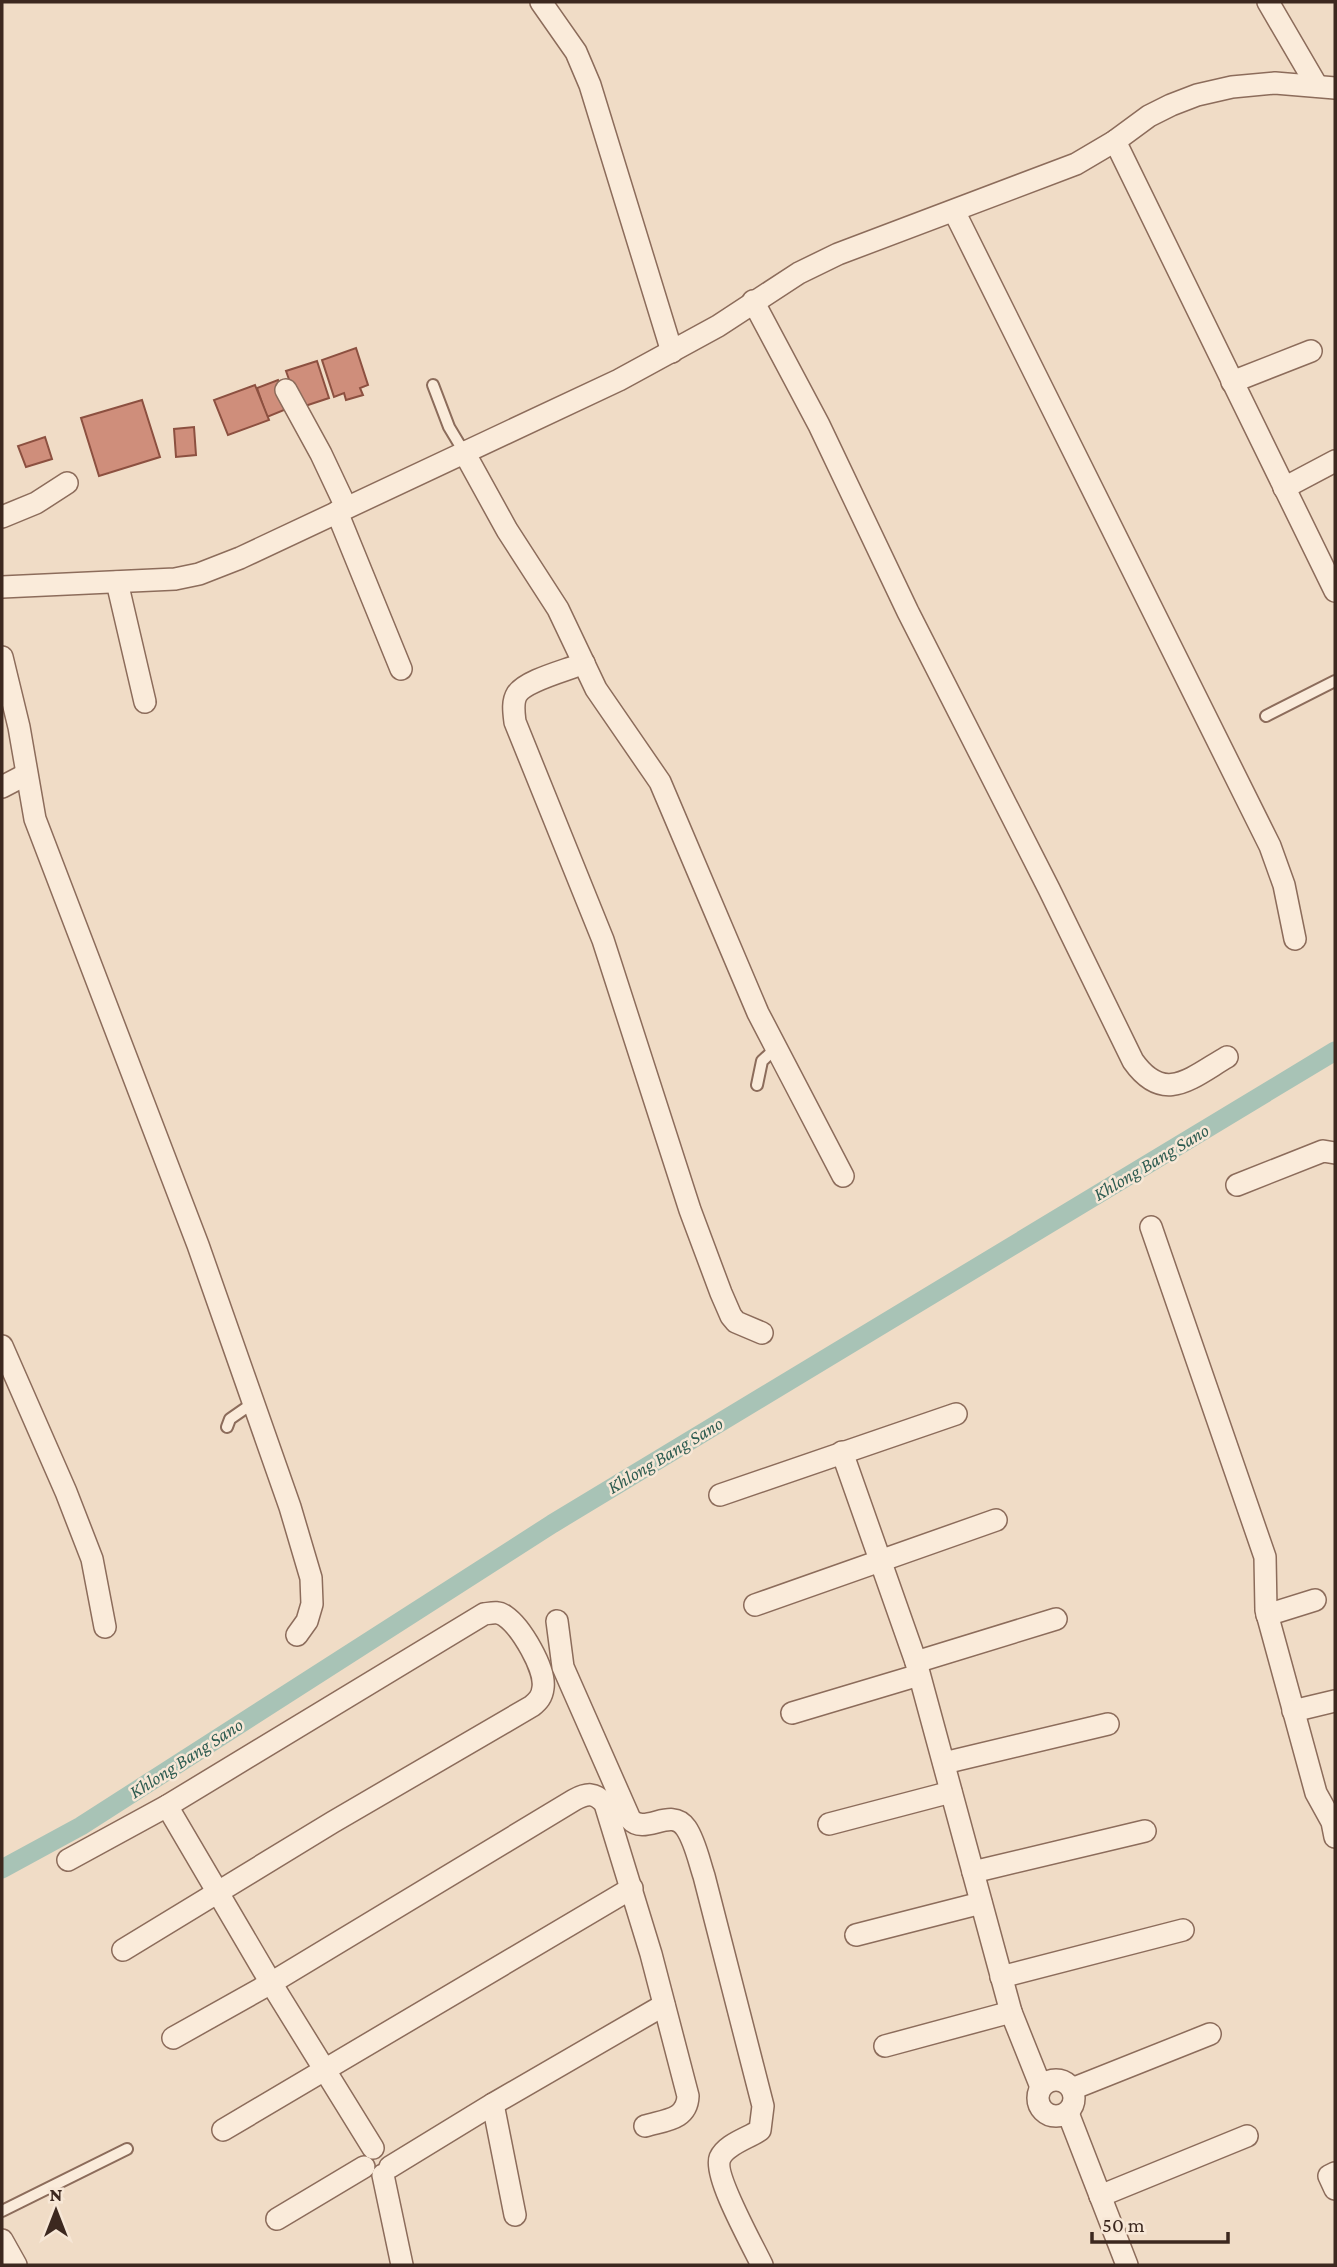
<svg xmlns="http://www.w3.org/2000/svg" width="1337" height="2267" viewBox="0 0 1337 2267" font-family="'Crimson Pro',serif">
  <rect width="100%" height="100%" fill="#f0dcc6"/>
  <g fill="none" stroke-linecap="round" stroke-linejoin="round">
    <polyline stroke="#a8c3b6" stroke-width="19" points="2,1869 81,1826 552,1524 1335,1051"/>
  </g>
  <g fill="#cf8e7b" stroke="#8c5040" stroke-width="2">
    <polygon points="356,348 368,385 360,388 363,395 346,400 344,393 334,397 322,360"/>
    <polygon points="317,361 329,398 299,408 286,371"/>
    <polygon points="278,380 289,408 267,417 257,388"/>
    <polygon points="255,385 269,420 228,435 214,400"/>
    <polygon points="142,400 160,457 99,476 81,418"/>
    <polygon points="194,427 196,455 176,457 174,429"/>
    <polygon points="45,437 52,459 26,467 18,446"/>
  </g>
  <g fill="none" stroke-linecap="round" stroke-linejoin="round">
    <defs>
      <g id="service">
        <polyline points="433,385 449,427 464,452"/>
        <polyline points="1266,716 1335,681"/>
        <polyline points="757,1085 762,1061 776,1048"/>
        <polyline points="227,1427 230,1419 253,1403"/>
        <polyline points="2,2211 127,2149"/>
      </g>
      <g id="minor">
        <polyline points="541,2 576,52 590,85 672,352"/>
        <polyline points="1268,2 1317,86"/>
        <polyline points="1115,141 1335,591"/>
        <polyline points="954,211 1270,846 1284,885 1295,939"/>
        <path d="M753,301L819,425L908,612L1049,889L1133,1061C1164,1105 1191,1078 1227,1057"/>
        <polyline points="1232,382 1311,351"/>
        <polyline points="286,390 321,454 346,507"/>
        <polyline points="464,452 507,530 558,609 596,689 660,782 758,1013 843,1176"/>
        <polyline points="1284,488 1335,461"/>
        <polyline points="337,512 401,669"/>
        <polyline points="2,517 36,503 67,483"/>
        <polyline points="117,582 145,702"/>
        <polyline points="2,587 175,579 199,574 240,558 619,380 718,326 799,273 838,254 1076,164 1115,141 1149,116 1171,105 1197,95 1232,87 1275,83 1335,88"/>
        <polyline points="2,657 19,727 35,819 198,1245 290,1507 311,1578 312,1604 307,1621 297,1635"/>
        <path d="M584,663C568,670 526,680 517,694C512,702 514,713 515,722L603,940L690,1210L721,1293L731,1316L736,1322L762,1333"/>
        <polyline points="2,787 25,775"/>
        <polyline points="1237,1185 1323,1151 1335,1153"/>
        <polyline points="1151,1227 1265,1557 1266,1610 1316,1793 1332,1822 1335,1837"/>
        <polyline points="2,1346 66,1492 92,1559 105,1627"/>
        <polyline points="842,1452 916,1662 1011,2012 1041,2087"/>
        <polyline points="720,1495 956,1414"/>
        <polyline points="755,1605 996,1520"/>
        <polyline points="1267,1615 1315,1600"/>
        <path d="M557,1621L563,1667L630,1819C645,1836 671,1806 686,1828C695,1841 699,1861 704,1876L763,2106L760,2130C749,2138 726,2144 720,2158C713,2175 753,2246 762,2265"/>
        <polyline points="916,1662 1056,1619"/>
        <polyline points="1293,1711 1335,1701"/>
        <polyline points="792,1713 919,1675"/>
        <polyline points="944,1763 1108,1724"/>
        <polyline points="167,1806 271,1983 373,2148"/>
        <polyline points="829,1824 951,1792"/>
        <path d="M68,1860L167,1806L484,1614C492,1613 498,1611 505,1616C521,1627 546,1669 543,1688C542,1697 538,1701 532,1706L333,1822L123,1950"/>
        <polyline points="973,1872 1145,1831"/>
        <polyline points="856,1935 981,1903"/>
        <polyline points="1001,1977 1183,1930"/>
        <path d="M173,2038L271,1983L574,1800C587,1793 595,1792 605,1804L651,1954L688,2096C687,2120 665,2120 645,2126"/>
        <polyline points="885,2046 1011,2012"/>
        <circle cx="1056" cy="2098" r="18"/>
        <polyline points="1072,2089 1210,2034"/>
        <polyline points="493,2104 515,2215"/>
        <polyline points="1068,2113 1127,2265"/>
        <polyline points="223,2130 632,1888"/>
        <polyline points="390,2167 493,2104 664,2005"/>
        <polyline points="1335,2173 1329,2176 1335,2189"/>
        <polyline points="383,2175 402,2265"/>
        <polyline points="1100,2196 1247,2136"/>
        <polyline points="277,2219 364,2167"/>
        <polyline points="2,2240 16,2265"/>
      </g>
    </defs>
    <use href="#service" stroke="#8c6c5b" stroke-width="14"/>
    <use href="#minor" stroke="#8c6c5b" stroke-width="24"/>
    <use href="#service" stroke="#faebda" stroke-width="10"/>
    <use href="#minor" stroke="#faebda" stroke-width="21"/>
  </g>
  <g text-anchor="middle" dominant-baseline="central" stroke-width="5" stroke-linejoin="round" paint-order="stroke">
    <g font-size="19" font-style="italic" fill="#2e5c51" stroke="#f7e7d6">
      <text transform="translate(1151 1162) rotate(-31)">Khlong Bang Sano</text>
      <text transform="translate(665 1455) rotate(-31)">Khlong Bang Sano</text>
      <text transform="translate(186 1758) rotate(-33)">Khlong Bang Sano</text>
    </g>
  </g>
  <rect width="1337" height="2267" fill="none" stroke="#3c281f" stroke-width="7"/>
  <g transform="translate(56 2211)" stroke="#f7e7d6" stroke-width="5" paint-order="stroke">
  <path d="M0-5L12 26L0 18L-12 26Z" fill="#3c281f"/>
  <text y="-10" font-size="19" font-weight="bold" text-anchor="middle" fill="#3c281f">N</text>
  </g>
  <path d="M1092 2232v10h136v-10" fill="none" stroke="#3c281f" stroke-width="3.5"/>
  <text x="1102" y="2232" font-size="21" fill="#3c281f" stroke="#f7e7d6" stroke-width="5" paint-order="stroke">50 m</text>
</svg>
